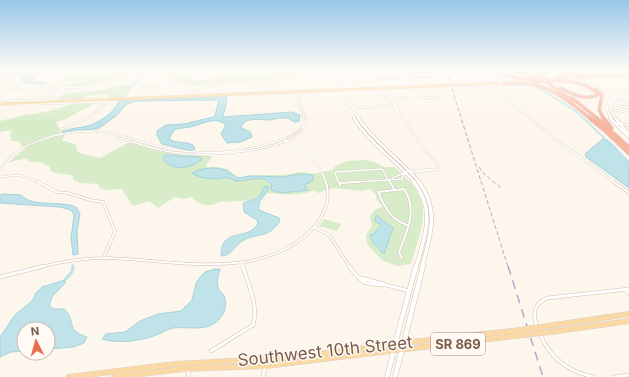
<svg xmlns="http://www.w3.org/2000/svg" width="629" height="377" viewBox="0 0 629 377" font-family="Inter,sans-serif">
  <rect width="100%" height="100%" fill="#fdf6ec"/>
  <g fill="#d8ecc9">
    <polygon points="74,70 144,70 106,82 84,86 69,86 75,82 60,82"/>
    <polygon points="162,70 180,70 195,81 226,76 209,70 230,70 238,73 247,72 249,70 260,70 253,75 291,73 293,70 305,70 305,74 266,80 190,85 169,78"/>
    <polygon points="134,83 122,98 108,98 110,94 86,96 83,99 55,100 68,93 101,90 126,84"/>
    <path d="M90,102L91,106C87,109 82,109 78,112C70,117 67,119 56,122L60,129H65V132L95,129L94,131L65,134L62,140L76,145L77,151L80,153L100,158L130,142L183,155L213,156L206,165L207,167H218L227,169L239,178L249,175H284L302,172L312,174L332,170L336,166L347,161L367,160L377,163L384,167H394C436,200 424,220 411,264L397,266L382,260L367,244L366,235L372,226L370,217L374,210L382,207L376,198V195L370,189L362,191L333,188L318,193L314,190C298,197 284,194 267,193L262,200L219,202C210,209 199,204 191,197L184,199L175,197L158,208L150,201L133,206L122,189L108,190L100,188L98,184L80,183L74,180L73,176C65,173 57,175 50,170V167L41,162H30L26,158L7,163L25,149L18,141H12L10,135L12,130L0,132V121L25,115L45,112L76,103Z"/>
    <polygon points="324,219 341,224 337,231 319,226"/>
  </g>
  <g fill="#bfe3e8" stroke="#a5d3da">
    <polygon points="32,70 40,72 71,71 37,74 31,78 35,79 32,82 47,83 45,84 24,83 21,78 28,75 27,73 9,75 0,74 0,71 3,70"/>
    <path d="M226,97L227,99L223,117L292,112L300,115L299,121L295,122C292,121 289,118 286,118C281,117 275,119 270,120C261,120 244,116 241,128L250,132L252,137L240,142L227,143L221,134L226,125C214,115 201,125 190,127C184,128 179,128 174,130L169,139C176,144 185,141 193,145L195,149L191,151L162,144L157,135V131L166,125L184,124L213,117L215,115L219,100L136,101L127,104L116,116L99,128L62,133C67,129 76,128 83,127C97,125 114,113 120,100Z"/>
    <polygon points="604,138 611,143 629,162 629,188 586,157 585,154"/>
    <path d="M165,155L200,157L202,159C191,169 173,172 163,159Z"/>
    <path d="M214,168L226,170L237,178L252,176L284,177L298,174L313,175V181L304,185L308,190L282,193L271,190L272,186C266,173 248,181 237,181C234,181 232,179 229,178C226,177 222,178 219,179C211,179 199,178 192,173L202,169Z"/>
    <path d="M265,186L269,187C266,195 257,200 259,210L279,218L280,221C269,238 258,233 244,240C235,244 232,256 221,256C221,226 247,242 258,224L257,220L244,212L243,203L258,198Z"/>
    <path d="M4,194L21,195C33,208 59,200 76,207L80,214L77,231L78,254L73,255L71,238L74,215L71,210L60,207L0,203V195Z"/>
    <polygon points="376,215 393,228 384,254 373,243 370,235 375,233 376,231 381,227 380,224 375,221"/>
    <path d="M215,269H220C219,275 216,281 218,287C218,291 221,291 223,294C227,300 226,308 223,314C211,334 192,326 173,328C167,329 162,333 156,335C141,341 118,344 102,339L106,334L125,332L140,321L158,314L181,311L192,300L196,283L201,276L205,272Z"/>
    <path d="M65,280V283L52,297L49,306L54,309H64C77,322 65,330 87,337L84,343L73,347L48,349V329H24V351L11,352L0,357V337L15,315L33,300L36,293L42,287Z"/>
  </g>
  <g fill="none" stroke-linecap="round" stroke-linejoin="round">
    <g stroke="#bfe3e8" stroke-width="1.5">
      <polyline points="492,70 502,78 496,80 497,81"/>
      <polyline points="502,85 527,85"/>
      <polyline points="539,88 577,112 604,138"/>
      <polyline points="123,98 140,77 131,72 131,70"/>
    </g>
    <polyline stroke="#bfe3e8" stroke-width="3" points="65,280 72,272 73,266"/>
    <defs>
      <g id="street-far2">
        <polyline points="155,70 149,72 151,77 163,75"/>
        <polyline points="159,70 166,78"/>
        <polyline points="161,70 166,77 196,89 198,91 197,96"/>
        <polyline points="365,70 394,105 426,152 436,162 439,169"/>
        <polyline points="467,70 473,76"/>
        <polyline points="469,70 566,147 615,183"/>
        <polyline points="569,70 582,75"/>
        <polyline points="593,70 601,74"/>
        <polyline points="313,71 329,71"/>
        <polyline points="265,72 283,72 285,70"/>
        <polyline points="333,73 383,71"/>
        <polyline points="144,75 156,73"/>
        <polyline points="593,75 602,74"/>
        <polyline points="603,75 622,73 629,74"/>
        <polyline points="0,77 11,78 18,82 15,86"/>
        <polyline points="151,77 141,89 164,88 177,83"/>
        <polyline points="13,78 22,75"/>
        <polyline points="0,82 2,83 0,83"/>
        <polyline points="101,86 125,79 129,80"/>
        <polyline points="17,88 30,87"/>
        <polyline points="192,88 267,82 293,78"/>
        <polyline points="192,88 195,92 194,96"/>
        <polyline points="383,88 398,108 399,113"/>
        <path d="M0,89C29,84 57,89 86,87C107,85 127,76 148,70"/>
        <polyline points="35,89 65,89 68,92"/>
        <polyline points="84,89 91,87"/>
        <polyline points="160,89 162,87 168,87"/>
        <polyline points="11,92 24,91 32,86"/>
        <polyline points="46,96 52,96"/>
        <polyline points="0,98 4,95"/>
        <polyline points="614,98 623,100"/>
        <polyline points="389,99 442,97"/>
        <polyline points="0,101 47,100 60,93 51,93"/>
        <polyline points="51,101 59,95 77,88"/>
        <polyline points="608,103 628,108"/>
        <polyline points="0,105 108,102 88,118 62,129 60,131 60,135"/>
        <polyline points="620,105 623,103 629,105"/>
        <polyline points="353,108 394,106"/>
        <polyline points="607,108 629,113"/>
        <polyline points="615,123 629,125"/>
        <path d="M114,136C135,143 157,151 180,153C207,156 283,153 302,130C304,127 305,122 307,119L301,107L300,92"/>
        <path d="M283,139C300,149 321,162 326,183"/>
        <polyline points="566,146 615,183"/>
        <path d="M0,170C13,143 63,131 91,131C114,132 135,140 156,146C196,156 237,154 276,142C286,139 302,133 304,121C305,116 300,112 299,107C298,102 298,97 297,92"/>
        <polyline points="411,173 439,169"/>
        <polyline points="0,177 19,175 41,183"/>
        <polyline points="392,178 409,171 437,169"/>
        <polyline points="339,183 335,173 337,172 382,169 390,183"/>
        <polyline points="341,183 402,179 403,175 406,174"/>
      </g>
      <g id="street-far1">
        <polyline points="38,182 57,192 68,193 90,200 103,202 115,231 104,257"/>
        <polyline points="339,182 340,185"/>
        <polyline points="390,182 394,189"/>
        <polyline points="614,182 625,190"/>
        <polyline points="614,182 621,187"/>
        <polyline points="339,183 357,182"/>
        <polyline points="625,190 629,193"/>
        <polyline points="314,227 329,235 350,267"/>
        <path d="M402,258L399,252C407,232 418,209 404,189L378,192C384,206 391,220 407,225"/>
        <polyline points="242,263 243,267"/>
        <path d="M39,267C61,262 83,258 105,258C172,259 263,284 314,227C326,213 331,199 326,182"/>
      </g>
      <g id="street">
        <path d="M349,266C362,284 365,285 387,285"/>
        <polyline points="0,277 44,266"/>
        <polyline points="360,278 409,291"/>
        <polyline points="362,278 384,284"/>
        <polyline points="625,290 629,293"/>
        <path d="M537,326C532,313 534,304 547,298L629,289"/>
        <path d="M540,334C550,358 568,372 594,377"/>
        <path d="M211,351L253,325C259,305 248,285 243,266"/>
        <polyline points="188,377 189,370"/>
        <polyline points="263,377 265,367"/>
        <polyline points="613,377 629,375"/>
      </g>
      <g id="secondary-far3">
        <polyline points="331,70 355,119"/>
        <polyline points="333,70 359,119"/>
        <polyline points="611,119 607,109 611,96 629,93"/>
        <path d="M616,119C610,111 610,108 613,98L617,96"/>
      </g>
      <g id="secondary-far2">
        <path d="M354,118C369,143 396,160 415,183"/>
        <path d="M358,118C375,143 401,160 420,183"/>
        <polyline points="610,118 629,137"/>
        <polyline points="615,118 629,134"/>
      </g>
      <g id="secondary-far1">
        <path d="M414,182C436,211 425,236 416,267"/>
        <path d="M419,182C440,210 430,236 422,267"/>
      </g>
      <g id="secondary">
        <polyline points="395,344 416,266"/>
        <polyline points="387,377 394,350"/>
        <polyline points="395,377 423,266"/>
      </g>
      <g id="primary-far1">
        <polyline points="600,77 629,76"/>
        <polyline points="558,80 594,77"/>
        <polyline points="504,82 560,79"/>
        <polyline points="0,104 506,83"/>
      </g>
      <g id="primary">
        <polyline points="548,326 629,314"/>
        <polyline points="550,332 629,321"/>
        <polyline points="69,377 176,364 289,358 411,342 513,331"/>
        <polyline points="114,377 183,369 265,366 514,336"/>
      </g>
      <g id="highway-far1">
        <polyline points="534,70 545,78"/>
        <polyline points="563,70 579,76 603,76"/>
        <polyline points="500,72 508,77"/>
        <polyline points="557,78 567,75 559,70"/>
        <polyline points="534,80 515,78 506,73 518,71 538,78"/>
        <path d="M531,82C552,81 583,76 598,95C585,101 572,94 560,88"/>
        <polyline points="547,82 574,102"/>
        <path d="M504,84C512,84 521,82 529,84C554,87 572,104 591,119"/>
        <polyline points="596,89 602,95 599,110 604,119"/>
        <polyline points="572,98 598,119"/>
      </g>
      <g id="highway">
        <polyline points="590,118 605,130"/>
        <polyline points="596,118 629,148"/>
        <polyline points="603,118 611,128"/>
        <polyline points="604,129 629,153"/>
      </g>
    </defs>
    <use href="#street-far2" stroke="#d1beb0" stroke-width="2"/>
    <use href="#street-far1" stroke="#d1beb0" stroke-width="3"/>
    <use href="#street" stroke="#d1beb0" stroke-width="4"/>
    <use href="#secondary-far3" stroke="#d6c0b0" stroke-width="2.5"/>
    <use href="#secondary-far2" stroke="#d6c0b0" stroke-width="3.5"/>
    <use href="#secondary-far1" stroke="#d6c0b0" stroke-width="4.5"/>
    <use href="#secondary" stroke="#d6c0b0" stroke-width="5.5"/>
    <use href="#primary-far1" stroke="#dad1cd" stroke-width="3"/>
    <use href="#primary" stroke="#dad1cd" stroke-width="6"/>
    <use href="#highway-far1" stroke="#dad1cd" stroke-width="3.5"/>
    <use href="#highway" stroke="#dad1cd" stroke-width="5"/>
    <use href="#street-far2" stroke="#fff" stroke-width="1.5"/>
    <use href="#street-far1" stroke="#fff" stroke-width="2"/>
    <use href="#street" stroke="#fff" stroke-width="3"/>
    <use href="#secondary-far3" stroke="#fff" stroke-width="2"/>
    <use href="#secondary-far2" stroke="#fff" stroke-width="2.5"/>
    <use href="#secondary-far1" stroke="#fff" stroke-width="3.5"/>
    <use href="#secondary" stroke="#fff" stroke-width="4.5"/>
    <use href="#primary-far1" stroke="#fbd9a5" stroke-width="2.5"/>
    <use href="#primary" stroke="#fbd9a5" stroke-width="5"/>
    <use href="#highway-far1" stroke="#f7b7a3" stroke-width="3"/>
    <use href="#highway" stroke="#f7b7a3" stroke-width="4"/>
    <g stroke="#b9a8c9" stroke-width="1" stroke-dasharray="4 2.5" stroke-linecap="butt">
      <polyline points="446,70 508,267"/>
      <polyline points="376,79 437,77 444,74 445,70"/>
      <polyline points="479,167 483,173 501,188"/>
    </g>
    <polyline stroke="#b9a8c9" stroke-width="1.5" stroke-dasharray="9 6" stroke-linecap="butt" points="508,266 543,377"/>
    <defs>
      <g id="primary-bridge">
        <polyline points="513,331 548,326"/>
        <polyline points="514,336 550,332"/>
      </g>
      <polyline id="highway-bridge" points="542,78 550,82"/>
    </defs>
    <use href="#primary-bridge" stroke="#dad1cd" stroke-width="6" stroke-linecap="butt"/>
    <use href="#highway-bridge" stroke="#dad1cd" stroke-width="3.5" stroke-linecap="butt"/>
    <use href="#primary-bridge" stroke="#fbd9a5" stroke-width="5"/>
    <use href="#highway-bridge" stroke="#f7b7a3" stroke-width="3"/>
  </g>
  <linearGradient id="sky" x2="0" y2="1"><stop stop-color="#97c7e8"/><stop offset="0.57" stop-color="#fefbf6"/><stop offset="1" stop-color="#fefbf6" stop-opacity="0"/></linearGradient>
  <rect width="629" height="123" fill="url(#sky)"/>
  <g text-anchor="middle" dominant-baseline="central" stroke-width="3" stroke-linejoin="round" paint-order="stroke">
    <rect fill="#fffaf3" stroke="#a28b7f" stroke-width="1" x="431" y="333" width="54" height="22" rx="3"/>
    <g font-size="13" font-weight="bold" fill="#7a5c4d">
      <text x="458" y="344">SR 869</text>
    </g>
    <g font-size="17" fill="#7a5c4d" stroke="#fffaf3">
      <text transform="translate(325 351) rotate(-6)">Southwest 10th Street</text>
    </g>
  </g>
  <g transform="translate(36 341) rotate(354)"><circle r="19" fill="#fffaf3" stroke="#cabbb1"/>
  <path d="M0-3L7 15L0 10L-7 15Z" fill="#e76f51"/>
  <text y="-6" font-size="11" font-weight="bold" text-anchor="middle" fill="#7a5c4d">N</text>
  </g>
</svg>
